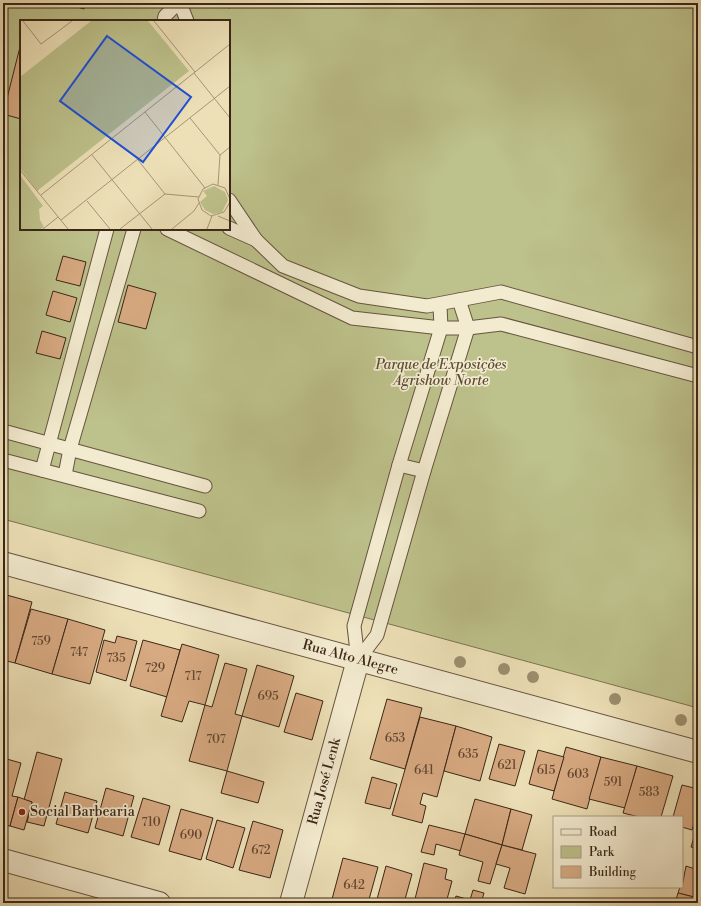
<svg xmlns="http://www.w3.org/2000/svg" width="701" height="906" viewBox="0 0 701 906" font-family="'Libre Bodoni',serif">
  <rect width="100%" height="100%" fill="#ede0b7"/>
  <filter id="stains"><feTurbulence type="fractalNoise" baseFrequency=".005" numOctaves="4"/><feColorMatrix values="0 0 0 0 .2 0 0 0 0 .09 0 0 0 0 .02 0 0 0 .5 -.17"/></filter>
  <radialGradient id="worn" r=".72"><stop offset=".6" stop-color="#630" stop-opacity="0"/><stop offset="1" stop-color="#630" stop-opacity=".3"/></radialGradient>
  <path fill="#bdc18b" stroke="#7c7451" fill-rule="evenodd" d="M3,3H698V708L3,519ZM21,21H229V229H21Z"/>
  <g fill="#d8aa82" stroke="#3a2617">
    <polygon points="63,3 86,3 84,9"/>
    <polygon points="213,3 231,3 230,8"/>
    <polygon points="21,43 21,119 3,114"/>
    <polygon points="63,256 86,262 80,286 56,280"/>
    <polygon points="128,285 156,293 146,329 118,322"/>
    <polygon points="53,291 77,298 70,322 46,315"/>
    <polygon points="42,331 66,338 60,359 36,353"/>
    <polygon points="3,594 32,602 15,663 3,660"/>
    <polygon points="31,609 68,619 52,674 15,663"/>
    <polygon points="68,619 105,630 90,684 52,674"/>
    <polygon points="117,636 137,641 126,681 96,672 104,640 115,643"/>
    <polygon points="143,640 180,650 167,697 130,686"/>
    <polygon points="182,644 219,655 205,705 189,701 182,722 161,716"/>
    <polygon points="225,663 247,669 235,714 242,716 227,771 189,761 205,705 212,707"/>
    <polygon points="257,665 294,676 279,727 242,716"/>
    <polygon points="296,693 323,701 312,740 284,732"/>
    <polygon points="387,699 422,708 405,769 370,759"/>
    <polygon points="420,717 456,726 437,797 423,793 420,804 426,806 422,823 392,815"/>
    <polygon points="456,726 492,737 480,781 444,771"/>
    <polygon points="499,744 525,751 515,786 489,779"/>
    <polygon points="566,747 601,757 587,809 552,799"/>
    <polygon points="538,750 564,757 554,791 529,784"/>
    <polygon points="37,752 62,759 44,826 27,822 32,802 24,800"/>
    <polygon points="601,757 637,766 625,808 589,799"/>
    <polygon points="3,758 21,763 12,796 18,797 10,826 3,825"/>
    <polygon points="637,766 673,776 661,817 639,817 623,813"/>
    <polygon points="227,771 264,782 258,803 221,793"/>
    <polygon points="372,777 397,784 390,809 365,803"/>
    <polygon points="682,785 698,789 698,809 692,830 682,827 682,817 673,817"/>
    <polygon points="106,788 134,796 123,836 95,828"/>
    <polygon points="65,792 97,801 88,833 56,824"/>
    <polygon points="18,797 32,802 24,830 10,826"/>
    <polygon points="143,798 170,806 159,845 131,837"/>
    <polygon points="475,799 511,809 502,845 465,834"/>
    <polygon points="181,809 213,818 201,860 169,851"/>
    <polygon points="511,809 532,815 522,850 502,845"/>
    <polygon points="217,820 245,828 233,868 206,859"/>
    <polygon points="253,821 283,830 270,878 239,870"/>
    <polygon points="698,824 698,849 691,847"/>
    <polygon points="429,825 465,834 461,851 436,844 434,855 421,852"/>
    <polygon points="465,834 502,845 490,884 478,881 483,862 459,855"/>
    <polygon points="502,845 536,854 525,894 504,888 510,868 496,864"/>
    <polygon points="343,858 378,867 368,903 331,903"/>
    <polygon points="424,863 447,869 445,879 452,881 446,903 414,903"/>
    <polygon points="386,866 412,874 404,903 376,903"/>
    <polygon points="686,866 698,870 698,898 678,893 680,887 682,887"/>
    <polygon points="473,890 484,893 481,903 454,903 456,896 470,900"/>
    <polygon points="678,893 698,898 698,903 675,903"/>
    <polygon points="524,898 540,903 522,903"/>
    <polygon points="492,899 506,903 491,903"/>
  </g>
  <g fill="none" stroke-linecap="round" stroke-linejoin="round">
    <defs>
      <g id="service">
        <polyline points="180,3 187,21"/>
        <polyline points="164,21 165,16 178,3"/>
        <polyline points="229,200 256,240"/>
        <polyline points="229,228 256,240 283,266 359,296 427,306 501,292 698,347"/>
        <polyline points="167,229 352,318 441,328 468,328 501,324 698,376"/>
        <polyline points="3,431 205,486"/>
        <polyline points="3,460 199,511"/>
        <polyline points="399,465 424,471"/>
        <polyline points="42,470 107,229"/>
        <polyline points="65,475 70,449 134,229"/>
        <polyline points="358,660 377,635 424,471 468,328 459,300"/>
        <polyline points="358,660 354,626 399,465 441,328 440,305"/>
      </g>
      <g id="minor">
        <path id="s1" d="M3,563L698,752"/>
        <polyline points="3,860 159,903"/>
        <path id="s2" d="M291,903L358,660"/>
      </g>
    </defs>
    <use href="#service" stroke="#67543f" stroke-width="15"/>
    <use href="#minor" stroke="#67543f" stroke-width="24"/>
    <use href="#service" stroke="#f3ebd0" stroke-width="13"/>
    <use href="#minor" stroke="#f3ebd0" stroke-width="22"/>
  </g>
  <g fill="#9d8f6f">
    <circle cx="460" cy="662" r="6"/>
    <circle cx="504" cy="669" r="6"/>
    <circle cx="533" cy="677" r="6"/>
    <circle cx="615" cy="699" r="6"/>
    <circle cx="681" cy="720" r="6"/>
  </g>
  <circle fill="#8f2418" stroke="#f3ebd0" stroke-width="1.5" cx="22" cy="812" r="4"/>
  <g text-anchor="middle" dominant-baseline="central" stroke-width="3.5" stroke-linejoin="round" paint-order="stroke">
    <g font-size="12" fill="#624732">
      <text x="41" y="641">759</text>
      <text x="79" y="652">747</text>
      <text x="116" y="658">735</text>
      <text x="155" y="668">729</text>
      <text x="193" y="676">717</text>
      <text x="268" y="696">695</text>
      <text x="395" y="738">653</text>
      <text x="216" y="739">707</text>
      <text x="468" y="754">635</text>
      <text x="507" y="765">621</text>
      <text x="424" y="770">641</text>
      <text x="546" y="770">615</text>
      <text x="578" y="774">603</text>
      <text x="613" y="782">591</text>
      <text x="649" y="792">583</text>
      <text x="151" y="822">710</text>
      <text x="191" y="835">690</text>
      <text x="261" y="850">672</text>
      <text x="354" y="885">642</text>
    </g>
    <g font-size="14" font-style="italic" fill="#5b4d34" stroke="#f3ebd0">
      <text x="441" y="365">Parque de Exposições<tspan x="441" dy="16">Agrishow Norte</tspan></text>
    </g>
    <g font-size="14" fill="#3a2617" stroke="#f3ebd0">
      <text stroke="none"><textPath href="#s1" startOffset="360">Rua Alto Alegre</textPath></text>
      <text stroke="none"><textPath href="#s2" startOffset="126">Rua José Lenk</textPath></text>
    </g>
    <g font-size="14" fill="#3a2617" stroke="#f3ebd0" text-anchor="start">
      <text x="30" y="812">Social Barbearia</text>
    </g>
  </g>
  <g transform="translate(20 20)">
    <rect width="210" height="210" fill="#ede0b7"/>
    <path d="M71,1H128L169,51L17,171L0,148V57ZM0,155L23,186L19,189L20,200L24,207L21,209H0ZM194,166L205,172L208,180L202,192L193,194L185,190L180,182L187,176L183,171Z" fill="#bdc18b"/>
    <path fill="none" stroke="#a59677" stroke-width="1" d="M3,1L21,24L52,1M134,1L175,52M174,53L210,98M125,92L185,168M170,98L200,135M72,135L132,209M200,135L210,127M118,140L145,174M0,150L48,209M198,165L200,135M21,175L210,24M210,179L205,168L193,164L183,169L178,179L182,190L191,196L204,192L210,182M67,181L90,209M198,196L210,201M41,200L210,66M23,209L38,197M100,209L145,174L179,177M152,209L174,191L179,183M187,209L192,196"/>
    <path fill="#1d4ed8" fill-opacity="0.15" stroke="#1d4ed8" stroke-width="2" d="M87,16L171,77L123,142L40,81Z"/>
    <rect width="210" height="210" fill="none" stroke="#3a2617" stroke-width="2"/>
  </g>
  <rect width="701" height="906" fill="none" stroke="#ede0b7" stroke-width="16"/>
  <rect x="4" y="4" width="693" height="898" fill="none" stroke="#3a2617" stroke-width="2"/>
  <rect x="8" y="8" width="685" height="890" fill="none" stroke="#3a2617"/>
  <rect x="553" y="816" width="130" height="72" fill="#f3ebd0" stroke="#a99c86"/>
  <rect x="561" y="829" width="20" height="6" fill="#f3ebd0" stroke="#a99c86"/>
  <text x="589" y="836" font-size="12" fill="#3a2617">Road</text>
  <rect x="561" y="846" width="20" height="12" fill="#bdc18b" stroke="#a99c86"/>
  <text x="589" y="856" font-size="12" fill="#3a2617">Park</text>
  <rect x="561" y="866" width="20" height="12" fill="#d8aa82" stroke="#a99c86"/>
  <text x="589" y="876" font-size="12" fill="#3a2617">Building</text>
  <rect width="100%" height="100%" filter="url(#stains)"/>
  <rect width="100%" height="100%" fill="url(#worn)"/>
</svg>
